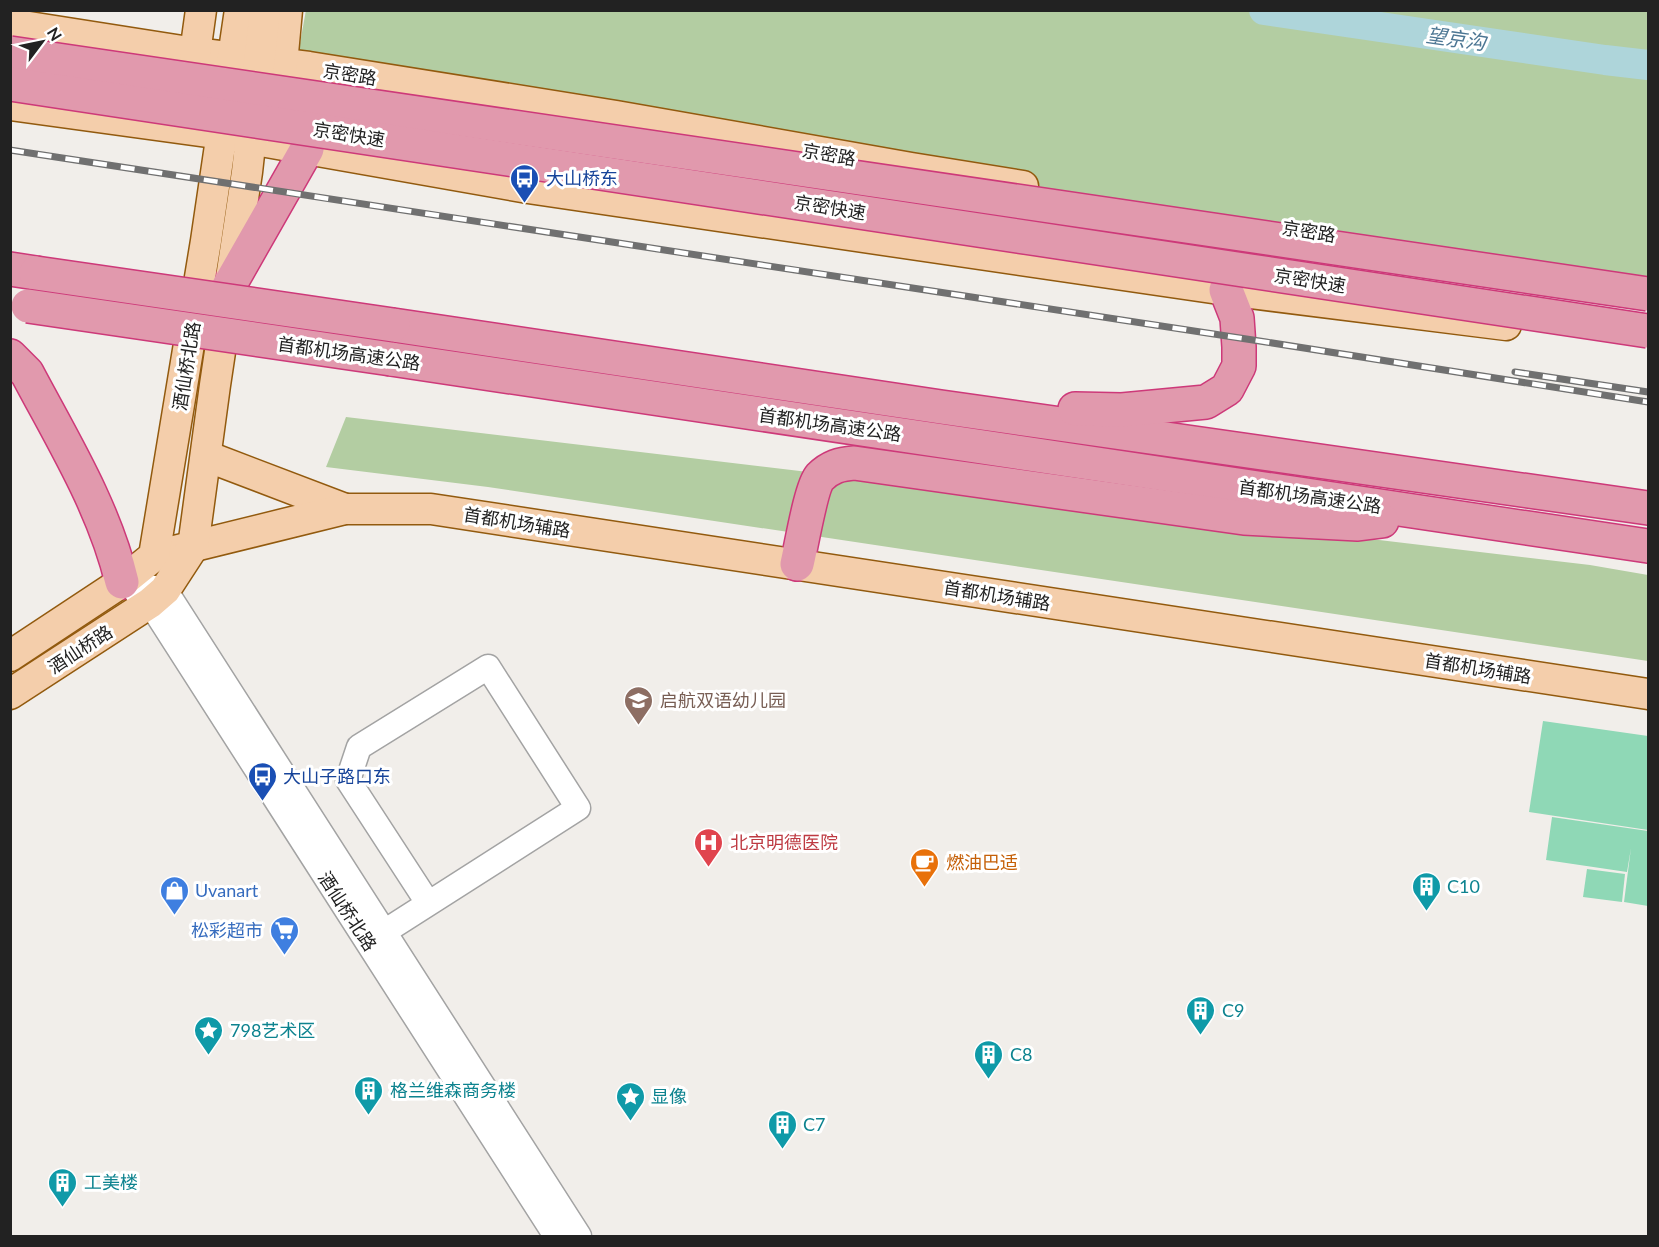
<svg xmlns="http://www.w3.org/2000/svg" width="1659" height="1247" viewBox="0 0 1659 1247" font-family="Lato,'Noto Sans SC',sans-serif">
  <rect width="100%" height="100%" fill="#f1eeea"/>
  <g fill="#b3cda2">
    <polygon points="306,10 1648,11 1648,283 303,81 295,71"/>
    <polygon points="346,417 1590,565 1648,575 1648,661 488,487 326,467"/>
  </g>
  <g fill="#8fd8b6">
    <polygon points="1543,721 1648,736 1648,830 1529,812"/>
    <polygon points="1552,817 1648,831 1648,906 1624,902 1631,848 1627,872 1546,860"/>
    <polygon points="1587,869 1625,874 1622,902 1583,897"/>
  </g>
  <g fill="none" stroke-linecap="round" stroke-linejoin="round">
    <polyline stroke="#aed5da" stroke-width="30" points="1264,10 1605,60 1648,65"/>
    <defs>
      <g id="minor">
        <polyline points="122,582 165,590 579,1236"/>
        <polyline points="137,593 150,603 556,1236"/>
        <polyline points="384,932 578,808 488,667 359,747 348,780 428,903"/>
      </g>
      <g id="major">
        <polyline points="10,24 195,53 309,67 616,116 911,168 1023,186"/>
        <polyline points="195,53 201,10"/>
        <polyline points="282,64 287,10"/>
        <polyline points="10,105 222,134 528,188 1226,290 1506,325"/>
        <polyline points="206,456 345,509"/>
        <polyline points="154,556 345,509 431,509 1648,694"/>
        <polyline points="10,656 122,582 154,556 206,241 240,10"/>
        <polyline points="10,694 150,603 165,590 193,547 215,385 247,172 265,10"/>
      </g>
      <g id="highway">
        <polyline points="10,269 36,273"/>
        <polyline points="229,286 307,149"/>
        <polyline points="393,325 941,407 1648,508"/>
        <path d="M10,356L27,373C63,441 104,507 122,582"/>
        <polyline points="391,359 1648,546"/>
        <polyline points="1075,409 1122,410 1206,402 1227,389 1239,366 1239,347 1237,318 1226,290"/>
        <path d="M797,564C801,548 811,487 820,477C830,467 840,464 854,463L1244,518L1358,524L1382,521"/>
      </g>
    </defs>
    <use href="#minor" stroke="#a3a3a3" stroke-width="27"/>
    <use href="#major" stroke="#925a0e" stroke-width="33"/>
    <use href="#highway" stroke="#cd3979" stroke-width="36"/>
    <use href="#minor" stroke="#fff" stroke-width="24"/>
    <use href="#major" stroke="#f4ceab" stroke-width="30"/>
    <use href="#highway" stroke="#e199ad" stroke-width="33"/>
    <defs>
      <g id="rail">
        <polyline points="10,150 1266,342 1648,402"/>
        <polyline points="1515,372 1648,392"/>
      </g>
    </defs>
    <use href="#rail" stroke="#707070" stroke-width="7"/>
    <use href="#rail" stroke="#fff" stroke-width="4.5" stroke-dasharray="14" stroke-linecap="butt"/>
    <defs>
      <g id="highway-bridge">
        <polyline points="10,53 1648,294"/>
        <polyline points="10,84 1648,331"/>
        <polyline points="36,273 393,325"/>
        <polyline points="28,306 391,359"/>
      </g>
    </defs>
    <use href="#highway-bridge" stroke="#cd3979" stroke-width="36" stroke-linecap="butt"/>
    <use href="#highway-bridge" stroke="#e199ad" stroke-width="33"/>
  </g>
  <defs>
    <symbol id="bus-pin" viewBox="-11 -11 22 30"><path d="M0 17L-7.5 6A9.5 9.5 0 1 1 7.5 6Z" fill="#1a4fb4" stroke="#fff"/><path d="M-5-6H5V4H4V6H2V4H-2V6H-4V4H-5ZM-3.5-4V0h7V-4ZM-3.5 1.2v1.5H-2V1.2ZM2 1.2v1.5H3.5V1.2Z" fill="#fff"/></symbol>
    <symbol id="school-pin" viewBox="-11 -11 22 30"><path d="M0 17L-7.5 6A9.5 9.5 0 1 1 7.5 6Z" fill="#8d6e63" stroke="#fff"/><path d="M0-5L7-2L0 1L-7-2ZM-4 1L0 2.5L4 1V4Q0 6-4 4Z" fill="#fff"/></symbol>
    <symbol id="hospital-pin" viewBox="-11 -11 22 30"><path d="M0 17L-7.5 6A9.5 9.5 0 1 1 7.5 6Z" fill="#e0444e" stroke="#fff"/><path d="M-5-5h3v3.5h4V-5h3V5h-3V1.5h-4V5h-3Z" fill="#fff"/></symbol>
    <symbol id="cafe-pin" viewBox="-11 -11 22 30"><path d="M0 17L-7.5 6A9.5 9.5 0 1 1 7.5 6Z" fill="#e8710a" stroke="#fff"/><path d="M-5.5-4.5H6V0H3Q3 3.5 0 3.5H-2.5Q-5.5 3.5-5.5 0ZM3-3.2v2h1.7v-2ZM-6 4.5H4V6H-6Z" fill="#fff"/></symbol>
    <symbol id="building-pin" viewBox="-11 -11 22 30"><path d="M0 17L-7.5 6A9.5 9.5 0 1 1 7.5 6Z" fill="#0f9aa8" stroke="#fff"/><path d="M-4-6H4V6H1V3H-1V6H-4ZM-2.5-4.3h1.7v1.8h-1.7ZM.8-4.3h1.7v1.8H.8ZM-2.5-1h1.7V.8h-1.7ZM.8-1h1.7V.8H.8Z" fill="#fff"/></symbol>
    <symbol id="shop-pin" viewBox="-11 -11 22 30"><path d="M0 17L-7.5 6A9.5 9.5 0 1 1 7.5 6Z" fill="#3f7fe0" stroke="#fff"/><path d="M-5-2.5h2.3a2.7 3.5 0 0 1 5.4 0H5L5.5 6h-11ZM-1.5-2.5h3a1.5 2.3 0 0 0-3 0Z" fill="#fff"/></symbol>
    <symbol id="supermarket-pin" viewBox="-11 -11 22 30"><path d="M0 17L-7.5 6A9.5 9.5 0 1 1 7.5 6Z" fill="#3f7fe0" stroke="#fff"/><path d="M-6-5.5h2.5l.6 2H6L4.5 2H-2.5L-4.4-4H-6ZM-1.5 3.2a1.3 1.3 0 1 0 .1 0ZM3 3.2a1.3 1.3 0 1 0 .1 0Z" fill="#fff"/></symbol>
    <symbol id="sight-pin" viewBox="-11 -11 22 30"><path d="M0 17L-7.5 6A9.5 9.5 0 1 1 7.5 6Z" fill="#0f9aa8" stroke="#fff"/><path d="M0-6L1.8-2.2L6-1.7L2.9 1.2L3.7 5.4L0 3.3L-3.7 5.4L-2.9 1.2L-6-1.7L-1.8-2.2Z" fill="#fff"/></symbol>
  </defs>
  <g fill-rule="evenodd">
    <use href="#bus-pin" x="508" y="162" width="33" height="45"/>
    <use href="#school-pin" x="622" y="684" width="33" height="45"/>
    <use href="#bus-pin" x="246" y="760" width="33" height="45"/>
    <use href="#hospital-pin" x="692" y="826" width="33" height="45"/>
    <use href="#cafe-pin" x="908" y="846" width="33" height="45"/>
    <use href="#building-pin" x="1410" y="870" width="33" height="45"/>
    <use href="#shop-pin" x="158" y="874" width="33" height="45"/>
    <use href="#supermarket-pin" x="268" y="914" width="33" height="45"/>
    <use href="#building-pin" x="1184" y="994" width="33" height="45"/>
    <use href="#sight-pin" x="192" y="1014" width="33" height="45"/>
    <use href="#building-pin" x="972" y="1038" width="33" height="45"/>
    <use href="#building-pin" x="352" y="1074" width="33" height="45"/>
    <use href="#sight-pin" x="614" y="1080" width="33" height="45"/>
    <use href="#building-pin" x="766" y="1108" width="33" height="45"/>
    <use href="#building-pin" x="46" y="1166" width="33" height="45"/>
  </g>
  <g text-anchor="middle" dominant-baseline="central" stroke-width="6" stroke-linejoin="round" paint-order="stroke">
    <g font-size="18" fill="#222" stroke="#fff">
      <text transform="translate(350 74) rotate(9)">京密路</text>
      <text transform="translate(349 134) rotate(9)">京密快速</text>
      <text transform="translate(829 154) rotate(10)">京密路</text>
      <text transform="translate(830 207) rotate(9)">京密快速</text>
      <text transform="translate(1309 231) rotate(9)">京密路</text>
      <text transform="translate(1310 280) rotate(9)">京密快速</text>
      <text transform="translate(349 353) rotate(8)">首都机场高速公路</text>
      <text transform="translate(186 366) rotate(-81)">酒仙桥北路</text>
      <text transform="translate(830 424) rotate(8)">首都机场高速公路</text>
      <text transform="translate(1310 496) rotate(8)">首都机场高速公路</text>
      <text transform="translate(517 522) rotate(9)">首都机场辅路</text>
      <text transform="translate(997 595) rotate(9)">首都机场辅路</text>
      <text transform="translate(80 649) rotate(-33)">酒仙桥路</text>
      <text transform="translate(1478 668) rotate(9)">首都机场辅路</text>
      <text transform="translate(348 911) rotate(57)">酒仙桥北路</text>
    </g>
    <g font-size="18" fill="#164399" stroke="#fff" text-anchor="start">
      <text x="546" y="178">大山桥东</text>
      <text x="283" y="776">大山子路口东</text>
    </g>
    <g font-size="18" fill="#785e54" stroke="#fff" text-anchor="start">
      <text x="660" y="700">启航双语幼儿园</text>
    </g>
    <g font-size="18" fill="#be3a42" stroke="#fff" text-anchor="start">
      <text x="730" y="842">北京明德医院</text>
    </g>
    <g font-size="18" fill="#c56008" stroke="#fff" text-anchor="start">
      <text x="946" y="862">燃油巴适</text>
    </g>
    <g font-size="18" fill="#0d838f" stroke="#fff" text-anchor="start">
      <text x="1447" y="886">C10</text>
      <text x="1222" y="1010">C9</text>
      <text x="230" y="1030">798艺术区</text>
      <text x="1010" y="1054">C8</text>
      <text x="390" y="1090">格兰维森商务楼</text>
      <text x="651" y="1096">显像</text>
      <text x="803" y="1124">C7</text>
      <text x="84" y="1182">工美楼</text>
    </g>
    <g font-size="18" fill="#366cbe" stroke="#fff" text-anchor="start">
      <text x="195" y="890">Uvanart</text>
      <text x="263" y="930" text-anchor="end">松彩超市</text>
    </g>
    <g font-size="20" font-style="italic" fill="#4c7693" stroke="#fff">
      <text transform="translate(1456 38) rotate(8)">望京沟</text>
    </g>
  </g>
  <rect width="1659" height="1247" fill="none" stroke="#222222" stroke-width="24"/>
  <g transform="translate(42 42) rotate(58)" stroke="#ffffff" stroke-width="4.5" paint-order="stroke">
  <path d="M0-4.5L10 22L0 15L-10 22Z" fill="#222222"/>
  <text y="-9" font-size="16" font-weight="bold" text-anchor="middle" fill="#222222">N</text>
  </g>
</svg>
